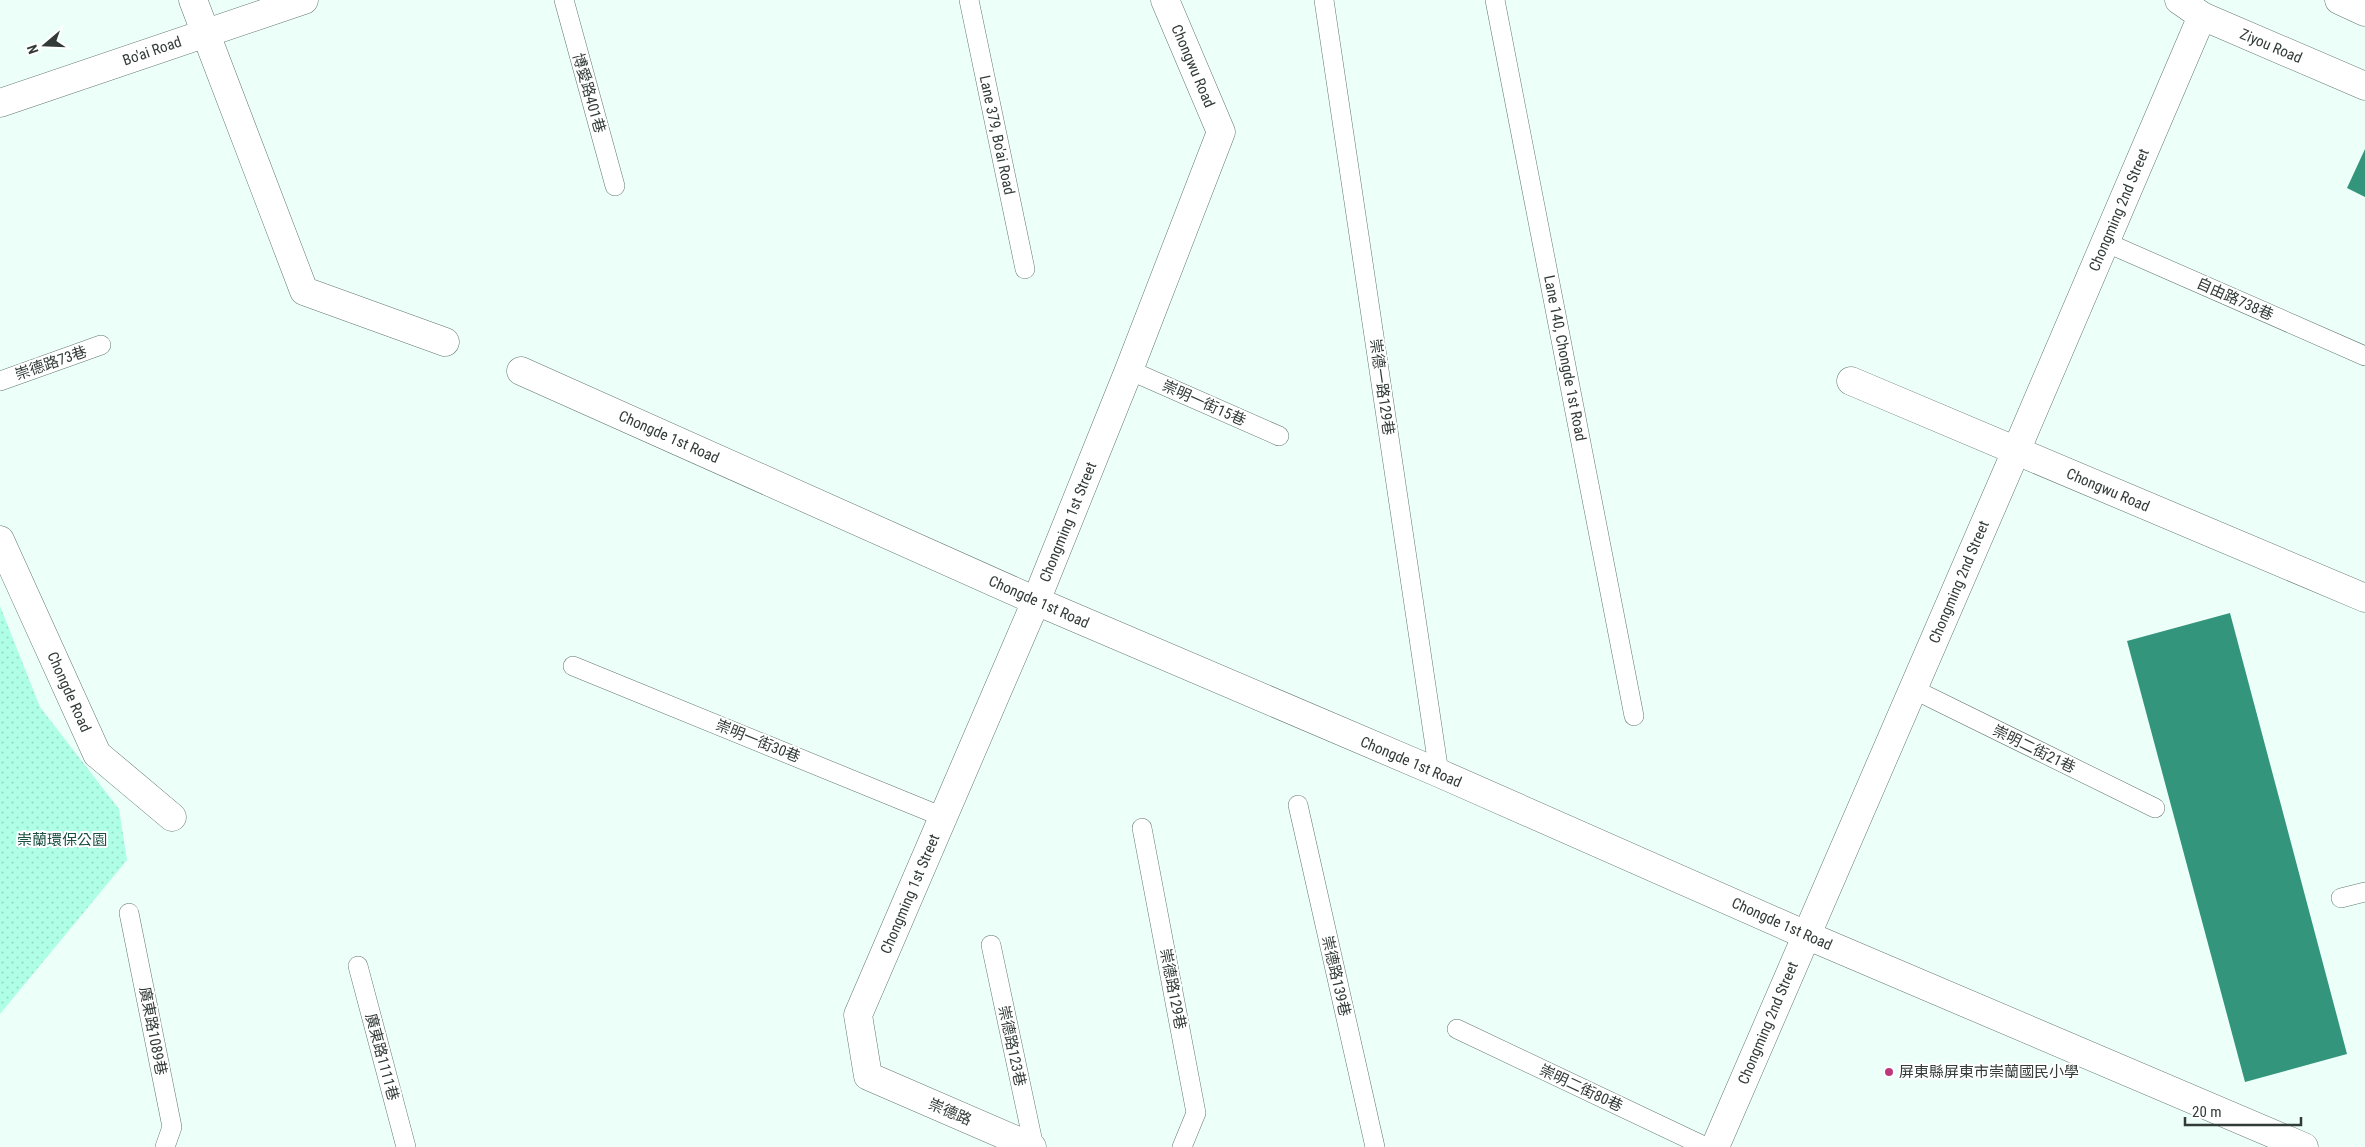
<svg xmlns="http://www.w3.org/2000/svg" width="2365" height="1147" viewBox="0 0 2365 1147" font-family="'Roboto Condensed','Noto Sans TC',sans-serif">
  <defs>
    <pattern id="park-dots" width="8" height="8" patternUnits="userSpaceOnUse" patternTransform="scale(1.25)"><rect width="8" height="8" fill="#aeffe5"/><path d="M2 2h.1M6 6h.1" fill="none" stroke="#96dbc5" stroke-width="1.8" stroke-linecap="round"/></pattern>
  </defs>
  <rect width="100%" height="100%" fill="#edfff9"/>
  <polygon fill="url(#park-dots)" points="0,606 40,707 119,809 127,860 0,1014"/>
  <g fill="#33957c">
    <polygon points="2365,149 2365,197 2347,188"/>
    <polygon points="2230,613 2347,1054 2245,1082 2127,641"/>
  </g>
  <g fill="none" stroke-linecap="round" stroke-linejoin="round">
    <defs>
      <g id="lane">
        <polyline points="564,0 615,186"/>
        <polyline points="969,0 1025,269"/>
        <polyline points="1324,0 1439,773"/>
        <polyline points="1495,0 1634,716"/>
        <polyline points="2105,242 2365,356"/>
        <polyline points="1129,370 1279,436"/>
        <polyline points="0,381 101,345"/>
        <polyline points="573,666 943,817"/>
        <polyline points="1913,689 2155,808"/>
        <polyline points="1298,805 1375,1147"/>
        <polyline points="1142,828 1196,1113 1182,1147"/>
        <polyline points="2341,898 2365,892"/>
        <polyline points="129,913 172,1127 165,1147"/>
        <polyline points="991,945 1034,1147"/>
        <polyline points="358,966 406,1147"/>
        <polyline points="1457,1029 1706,1147"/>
      </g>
      <g id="street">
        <polyline points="193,0 304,291 445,342"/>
        <polyline points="0,103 304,0"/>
        <polyline points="521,371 1036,601 1439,773 1806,935 2304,1147"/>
        <polyline points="1851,381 2365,598"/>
        <polyline points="0,540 97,754 172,817"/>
        <polyline points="1032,1147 868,1076 858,1015 1036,601 1129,370 1221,132 1165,0"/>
        <polyline points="1715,1147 2016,451 2202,16"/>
      </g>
      <g id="secondary">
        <polyline points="2179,0 2202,16 2365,86"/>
        <polyline points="2339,0 2365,12"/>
      </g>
    </defs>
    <use href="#lane" stroke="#637770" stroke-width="20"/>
    <use href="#street" stroke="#637770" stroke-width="29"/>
    <use href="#secondary" stroke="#637770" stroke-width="29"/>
    <use href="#lane" stroke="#fff" stroke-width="19"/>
    <use href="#street" stroke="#fff" stroke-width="28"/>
    <use href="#secondary" stroke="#fff" stroke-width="28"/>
  </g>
  <circle fill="#bd397e" stroke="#fff" stroke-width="2" cx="1889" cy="1072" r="5"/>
  <g text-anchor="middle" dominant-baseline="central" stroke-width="4" stroke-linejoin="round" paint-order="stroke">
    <g font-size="15" fill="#323b38" stroke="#fff">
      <text transform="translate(2271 46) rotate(23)">Ziyou Road</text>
      <text transform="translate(152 51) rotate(-19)">Bo'ai Road</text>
      <text transform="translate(1193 66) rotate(67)">Chongwu Road</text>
      <text transform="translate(589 93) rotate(74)">博愛路401巷</text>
      <text transform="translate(997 135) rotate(78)">Lane 379, Bo'ai Road</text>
      <text transform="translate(2119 210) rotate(-67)">Chongming 2nd Street</text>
      <text transform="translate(2235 299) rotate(24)">自由路738巷</text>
      <text transform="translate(1565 358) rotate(79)">Lane 140, Chongde 1st Road</text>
      <text transform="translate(51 363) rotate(-19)">崇德路73巷</text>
      <text transform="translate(1382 387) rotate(82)">崇德一路129巷</text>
      <text transform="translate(1204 403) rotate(24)">崇明一街15巷</text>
      <text transform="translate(669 437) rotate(24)">Chongde 1st Road</text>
      <text transform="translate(2108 490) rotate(23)">Chongwu Road</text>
      <text transform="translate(1068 522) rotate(-68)">Chongming 1st Street</text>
      <text transform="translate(1959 582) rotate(-67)">Chongming 2nd Street</text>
      <text transform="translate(1039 602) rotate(24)">Chongde 1st Road</text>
      <text transform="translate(69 692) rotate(66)">Chongde Road</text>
      <text transform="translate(758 741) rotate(22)">崇明一街30巷</text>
      <text transform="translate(2034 749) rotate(26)">崇明二街21巷</text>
      <text transform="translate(1411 762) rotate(23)">Chongde 1st Road</text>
      <text transform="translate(910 894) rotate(-67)">Chongming 1st Street</text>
      <text transform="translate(1782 924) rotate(24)">Chongde 1st Road</text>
      <text transform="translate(1336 976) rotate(77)">崇德路139巷</text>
      <text transform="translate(1173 989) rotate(79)">崇德路129巷</text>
      <text transform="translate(1768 1023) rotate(-67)">Chongming 2nd Street</text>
      <text transform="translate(153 1031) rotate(79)">廣東路1089巷</text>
      <text transform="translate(1012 1046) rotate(78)">崇德路123巷</text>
      <text transform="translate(382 1057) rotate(75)">廣東路1111巷</text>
      <text transform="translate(1581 1088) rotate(25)">崇明二街80巷</text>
      <text transform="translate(950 1112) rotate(23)">崇德路</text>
    </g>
    <g font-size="15" fill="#1a4f41" stroke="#fff">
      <text x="62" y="840">崇蘭環保公園</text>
    </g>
    <g font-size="15" fill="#323b38" stroke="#fff" text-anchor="start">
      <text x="1899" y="1072">屏東縣屏東市崇蘭國民小學</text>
    </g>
  </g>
  <g transform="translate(45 45) rotate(251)" stroke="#ffffff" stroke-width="4" paint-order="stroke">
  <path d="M0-4L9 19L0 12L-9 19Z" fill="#323b38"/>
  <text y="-8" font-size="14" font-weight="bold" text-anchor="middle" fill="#323b38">N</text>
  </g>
  <path d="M2185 1117v8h116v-8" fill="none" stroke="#323b38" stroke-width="2.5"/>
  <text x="2192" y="1117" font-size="15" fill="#323b38" stroke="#ffffff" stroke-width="4" paint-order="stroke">20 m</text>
</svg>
